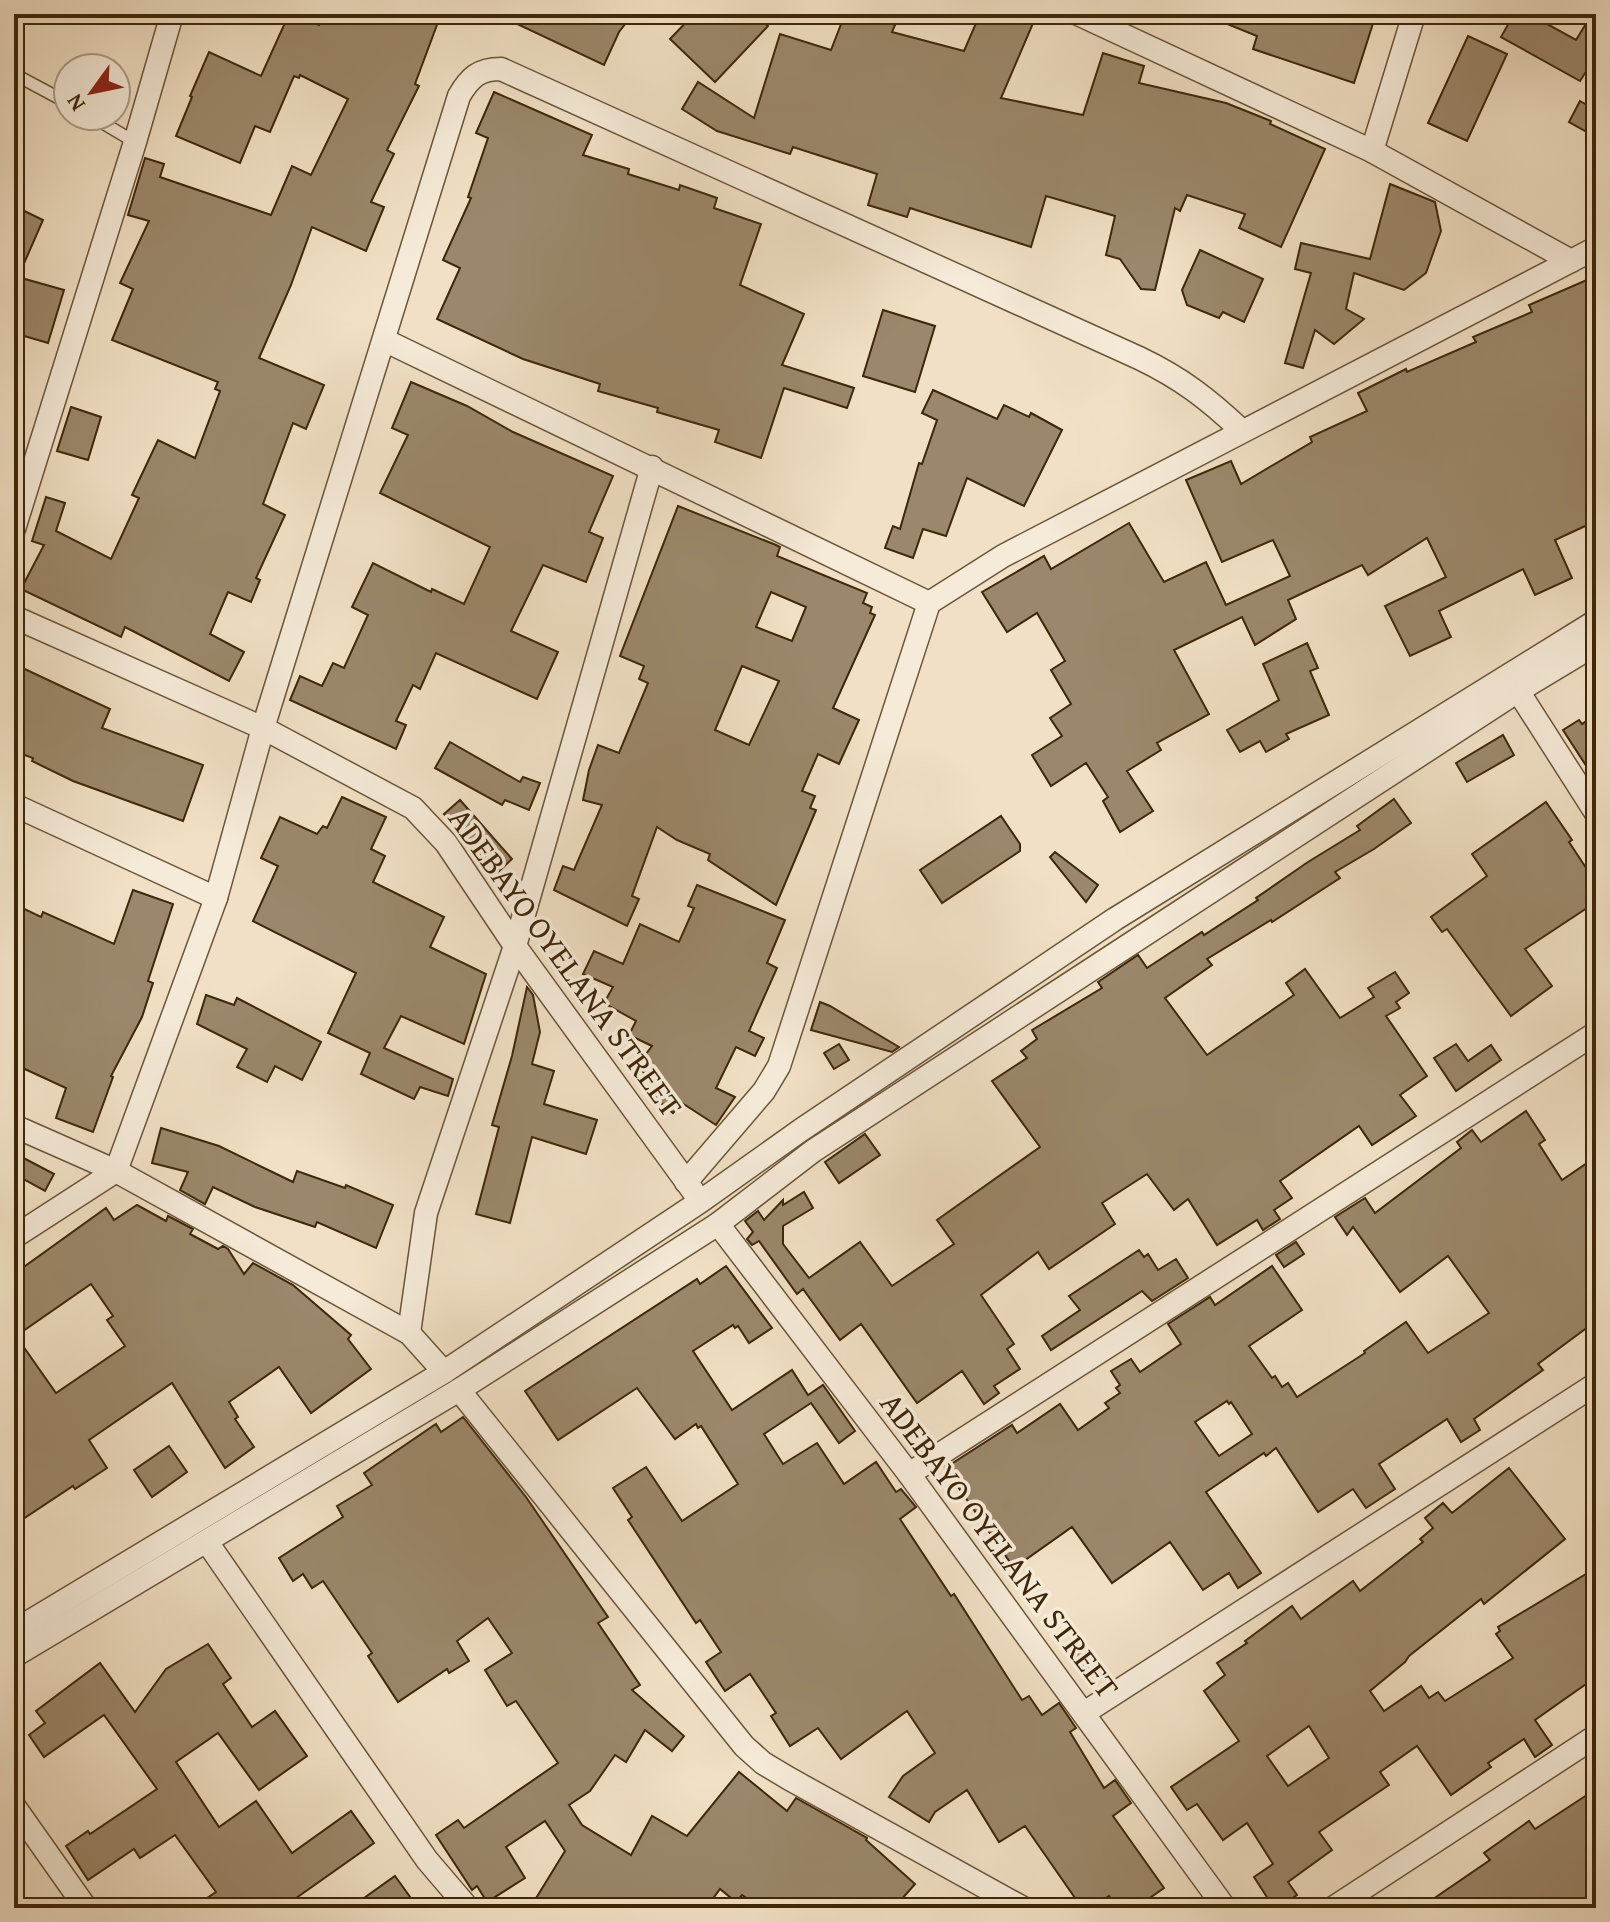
<svg xmlns="http://www.w3.org/2000/svg" width="1610" height="1922" viewBox="0 0 1610 1922" font-family="'Gentium Book Plus',serif">
  <rect width="100%" height="100%" fill="#f1e0c5"/>
  <filter id="stains"><feTurbulence type="fractalNoise" baseFrequency=".0025" numOctaves="4"/><feColorMatrix values="0 0 0 0 .2 0 0 0 0 .09 0 0 0 0 .02 0 0 0 .5 -.17"/></filter>
  <radialGradient id="worn" r=".72"><stop offset=".6" stop-color="#630" stop-opacity="0"/><stop offset="1" stop-color="#630" stop-opacity=".3"/></radialGradient>
  <g fill="#9b876b" stroke="#3d2709" stroke-width="2" fill-rule="evenodd">
    <polygon points="289,14 319,25 323,14 441,14 415,84 419,86 387,150 394,154 371,202 384,207 366,251 312,227 291,285 259,358 324,385 306,429 293,423 263,504 285,515 256,578 260,580 251,602 228,592 210,634 244,652 229,681 125,627 121,637 21,589 44,545 32,541 46,497 65,503 56,531 111,559 139,498 132,495 158,440 195,458 220,391 215,389 218,382 112,340 133,289 120,283 149,221 128,215 145,158 164,164 160,177 271,215 292,166 311,175 348,99 300,75 299,78 294,76 270,132 255,126 240,163 176,136 192,97 190,96 209,52 261,76"/>
    <polygon points="496,14 633,14 619,32 604,65"/>
    <polygon points="694,14 754,14 768,26 715,82 670,39"/>
    <polygon points="845,14 868,14 895,25 892,32 964,51 980,14 1037,14 1001,98 1083,115 1103,53 1144,66 1139,83 1226,103 1271,121 1270,124 1325,149 1281,247 1239,228 1245,214 1187,195 1180,211 1175,208 1155,290 1141,289 1120,259 1106,255 1115,216 1046,196 1031,247 910,208 907,217 868,205 877,174 793,147 790,154 717,131 682,109 698,82 754,118 780,34 831,50"/>
    <polygon points="1203,14 1376,14 1354,83 1253,49 1257,36"/>
    <polygon points="1514,14 1529,14 1576,40 1592,14 1596,14 1596,56 1580,81 1501,37"/>
    <polygon points="1468,36 1507,54 1467,141 1428,123"/>
    <polygon points="494,92 592,135 583,155 629,169 628,174 679,190 680,185 717,198 714,208 761,224 740,285 804,314 782,365 854,388 847,408 784,388 761,458 715,442 719,430 657,412 658,408 598,391 600,384 523,359 437,319 460,268 443,260 471,198 468,197 488,138 476,133"/>
    <polygon points="1580,101 1596,110 1596,137 1569,122"/>
    <polygon points="1390,184 1435,202 1441,231 1426,273 1404,290 1354,273 1346,309 1364,319 1334,344 1315,330 1303,368 1285,363 1311,273 1295,269 1301,243 1370,259"/>
    <polygon points="14,206 43,220 18,277 64,290 48,343 14,333"/>
    <polygon points="1200,250 1263,279 1244,322 1223,312 1219,318 1187,305 1182,290"/>
    <polygon points="1596,276 1596,521 1555,540 1572,578 1535,595 1523,569 1439,611 1451,637 1410,656 1385,606 1446,577 1427,538 1368,575 1362,565 1288,600 1296,619 1255,645 1242,617 1174,650 1209,714 1157,743 1161,750 1127,771 1153,811 1120,832 1103,801 1108,797 1086,763 1051,786 1032,755 1062,736 1050,718 1071,704 1051,670 1065,661 1037,613 1007,632 982,592 1044,556 1051,569 1129,523 1164,582 1206,562 1226,605 1290,576 1273,540 1222,562 1186,480 1231,461 1241,484 1312,442 1310,437 1367,411 1358,393 1406,369 1407,372 1476,342 1473,337 1532,312 1529,305"/>
    <polygon points="883,310 935,326 915,392 863,376"/>
    <polygon points="411,382 467,406 513,432 613,476 589,532 603,538 586,582 543,565 511,631 558,652 537,699 436,653 420,689 413,685 396,721 406,725 396,749 290,700 300,676 322,686 333,663 344,668 368,615 352,607 373,563 431,592 432,589 464,604 490,547 380,493 408,435 392,428"/>
    <polygon points="933,390 997,419 1004,405 1029,417 1031,413 1062,430 1024,506 967,478 946,536 923,529 913,558 885,548 893,526 900,529 919,463 922,464 937,420 922,413"/>
    <polygon points="71,407 101,417 88,460 57,451"/>
    <path d="M678,506L776,545L780,547L777,556L867,593L863,603L872,607L870,613L875,615L833,708L859,720L839,764L818,754L802,791L815,796L810,808L816,810L776,905L708,860L710,854L677,840L657,827L632,896L639,899L627,926L554,890L563,866L574,870L602,805L583,800L589,770L598,745L619,753L648,683L639,679L644,666L620,656ZM771,592L806,607L792,641L756,627ZM742,666L779,681L749,745L715,730Z"/>
    <polygon points="1307,643 1318,668 1310,671 1329,715 1286,734 1289,739 1266,752 1260,741 1240,752 1227,730 1279,700 1263,664"/>
    <polygon points="14,664 110,709 102,728 203,765 183,821 73,781 32,761 33,758 14,751"/>
    <polygon points="1596,714 1596,781 1563,730 1579,720 1582,724"/>
    <polygon points="1503,735 1514,755 1467,782 1456,763"/>
    <polygon points="450,742 520,782 523,777 540,783 529,810 505,800 502,805 435,768"/>
    <polygon points="342,797 386,817 371,849 385,856 373,882 444,917 430,947 486,974 464,1044 401,1016 384,1048 453,1079 448,1096 420,1087 414,1099 361,1074 370,1053 328,1033 356,973 253,921 278,866 261,858 280,817 317,834 323,826 327,828"/>
    <polygon points="1394,799 1411,823 1374,849 1335,872 1340,878 1272,922 1271,920 1207,959 1212,965 1165,998 1207,1055 1294,995 1286,983 1305,969 1340,1018 1374,997 1368,988 1395,972 1409,993 1396,1002 1400,1008 1386,1016 1427,1076 1400,1095 1416,1116 1372,1145 1359,1126 1280,1181 1292,1198 1274,1210 1280,1219 1263,1230 1257,1220 1217,1245 1188,1199 1174,1210 1147,1174 1102,1203 1115,1224 1049,1269 1038,1252 981,1295 1014,1344 1007,1349 1020,1369 994,1386 999,1393 984,1404 962,1371 917,1403 861,1324 840,1340 803,1289 797,1294 759,1241 752,1245 747,1239 753,1232 745,1221 758,1211 764,1220 783,1200 783,1205 804,1192 813,1208 783,1226 783,1244 809,1278 860,1242 892,1286 954,1244 937,1220 1040,1147 992,1081 1027,1058 1021,1051 1037,1039 1032,1030 1102,988 1098,982 1138,955 1147,968 1202,932 1204,935 1258,900 1256,898 1308,862 1360,830 1357,826"/>
    <polygon points="460,800 512,859 498,872 444,814"/>
    <polygon points="1546,802 1572,840 1569,842 1596,883 1596,902 1525,949 1552,986 1511,1016 1447,929 1442,932 1431,917 1487,876 1472,854"/>
    <polygon points="1001,816 1020,844 1020,851 942,903 920,870"/>
    <polygon points="1055,852 1098,885 1086,902 1050,857"/>
    <polygon points="697,885 785,920 767,963 777,968 749,1031 764,1038 755,1056 736,1047 716,1088 735,1097 716,1125 682,1103 673,1113 655,1098 661,1089 637,1066 652,1046 629,1035 636,1021 604,1003 613,987 583,974 594,951 623,964 640,924 679,942 694,908 688,906"/>
    <polygon points="133,890 173,904 148,981 153,983 142,1017 111,1076 113,1077 93,1132 56,1118 66,1088 14,1064 14,904 41,917 43,912 114,944"/>
    <polygon points="527,987 533,995 540,1032 532,1064 554,1071 544,1104 597,1120 586,1154 532,1137 510,1223 476,1214 499,1127 492,1125 512,1056"/>
    <polygon points="206,995 234,1005 237,998 321,1042 302,1080 275,1066 267,1082 237,1067 247,1049 197,1024"/>
    <polygon points="820,1002 830,1006 899,1047 892,1052 811,1030"/>
    <polygon points="839,1044 849,1060 834,1069 824,1053"/>
    <polygon points="1456,1044 1468,1061 1491,1045 1501,1060 1456,1091 1434,1058"/>
    <path d="M1526,1111L1545,1140L1539,1144L1562,1180L1596,1157V1321L1538,1364L1543,1370L1474,1419L1480,1430L1461,1442L1447,1419L1379,1464L1395,1489L1366,1508L1353,1489L1318,1512L1276,1448L1266,1456L1264,1453L1206,1492L1261,1573L1238,1588L1229,1573L1203,1590L1170,1542L1112,1583L1072,1527L1014,1568L945,1468L1012,1425L1017,1433L1060,1404L1078,1430L1109,1408L1105,1403L1120,1393L1116,1388L1120,1385L1111,1371L1131,1359L1140,1372L1181,1344L1168,1324L1210,1297L1215,1305L1272,1266L1302,1310L1249,1346L1272,1378L1275,1376L1282,1387L1288,1383L1297,1397L1365,1353L1364,1351L1406,1322L1428,1353L1489,1313L1448,1256L1400,1292L1353,1227L1347,1235L1335,1217L1365,1198L1375,1213L1461,1148L1457,1142L1472,1130L1481,1142ZM1227,1401L1229,1404L1231,1402L1252,1434L1219,1456L1195,1422Z"/>
    <polygon points="161,1128 219,1146 293,1182 297,1171 345,1188 346,1185 393,1205 376,1248 317,1222 315,1227 255,1207 213,1187 205,1204 180,1190 188,1172 152,1163"/>
    <polygon points="865,1134 880,1155 839,1183 825,1162"/>
    <polygon points="14,1153 54,1174 45,1191 14,1174"/>
    <path d="M137,1205L166,1221L168,1216L193,1229L190,1234L218,1249L223,1246L228,1249L244,1274L253,1263L293,1285L351,1335L348,1339L371,1369L311,1413L279,1367L229,1402L238,1417L235,1419L254,1447L225,1468L172,1383L89,1440L107,1468L75,1489L73,1486L14,1525V1274L106,1208L114,1220ZM91,1284L113,1316L107,1320L125,1346L56,1393L16,1336Z"/>
    <polygon points="1296,1242 1304,1254 1284,1267 1276,1255"/>
    <polygon points="1139,1250 1144,1257 1148,1254 1158,1270 1176,1259 1188,1278 1152,1301 1142,1291 1051,1350 1042,1336 1080,1310 1069,1296"/>
    <polygon points="726,1266 772,1328 749,1343 738,1326 735,1328 733,1325 693,1351 732,1410 792,1370 808,1395 823,1385 855,1431 839,1443 811,1403 764,1434 783,1464 817,1443 844,1484 876,1462 896,1492 901,1489 916,1507 900,1519 951,1596 954,1594 1022,1700 1029,1696 1042,1715 1059,1703 1076,1728 1070,1732 1104,1788 1115,1780 1131,1803 1113,1816 1164,1888 1141,1904 1137,1898 1117,1908 1109,1896 1091,1908 1082,1908 1025,1826 999,1842 967,1790 935,1812 929,1822 889,1797 903,1776 935,1753 907,1711 841,1759 818,1728 790,1746 771,1716 776,1713 750,1674 725,1691 706,1662 721,1652 700,1620 696,1623 628,1520 632,1517 613,1488 646,1467 682,1521 738,1484 701,1426 698,1428 696,1424 675,1439 637,1388 558,1440 525,1391 697,1279 700,1284"/>
    <polygon points="463,1417 526,1497 608,1617 598,1623 640,1685 632,1690 684,1736 672,1751 645,1730 626,1762 615,1755 590,1791 569,1805 582,1825 631,1855 652,1816 687,1836 739,1772 787,1811 796,1798 867,1838 866,1840 915,1884 894,1908 761,1908 742,1895 736,1902 720,1889 706,1908 530,1908 565,1851 545,1821 506,1847 525,1878 487,1902 477,1886 472,1890 436,1835 458,1820 464,1828 558,1763 516,1701 507,1706 485,1670 512,1653 488,1618 457,1641 469,1661 449,1673 447,1669 398,1702 368,1656 372,1653 323,1581 312,1588 303,1574 293,1581 279,1558 343,1517 337,1506 372,1485 364,1473 436,1424 441,1432"/>
    <polygon points="169,1446 187,1472 152,1497 134,1470"/>
    <path d="M1509,1468L1565,1539L1484,1604L1481,1599L1409,1656L1405,1662L1370,1691L1384,1711L1421,1686L1429,1698L1438,1692L1445,1701L1513,1658L1496,1634L1500,1631L1498,1627L1596,1568V1677L1535,1720L1552,1745L1535,1757L1524,1739L1488,1763L1491,1767L1451,1795L1417,1746L1380,1772L1389,1785L1319,1832L1332,1850L1288,1882L1297,1895L1278,1908H1274L1254,1877L1273,1864L1247,1823L1223,1840L1197,1804L1187,1810L1171,1787L1239,1741L1204,1691L1225,1675L1217,1663L1247,1643L1245,1641L1292,1606L1301,1619L1353,1581L1360,1591L1423,1542L1420,1539L1433,1528L1425,1518L1443,1503L1452,1513ZM1309,1726L1329,1758L1288,1786L1267,1756Z"/>
    <polygon points="1078,1637 1104,1670 1088,1679 1064,1649"/>
    <polygon points="208,1644 231,1678 223,1684 252,1727 275,1711 307,1756 259,1790 218,1733 176,1762 219,1827 256,1801 292,1853 351,1811 374,1843 282,1908 192,1908 216,1892 175,1835 140,1858 134,1849 88,1880 66,1846 88,1831 90,1834 157,1789 104,1715 44,1757 29,1735 45,1723 36,1711 100,1663 135,1712 166,1669"/>
    <polygon points="1596,1789 1596,1908 1420,1908 1490,1860 1484,1853 1529,1821 1535,1829"/>
    <polygon points="395,1876 418,1908 350,1908"/>
  </g>
  <g fill="none" stroke-linecap="round" stroke-linejoin="round">
    <defs>
      <g id="service">
        <polyline points="14,74 68,103"/>
        <polyline points="91,116 135,142"/>
      </g>
      <g id="minor">
        <polyline points="1078,14 1372,151 1571,261"/>
        <polyline points="1372,151 1414,14"/>
        <polyline points="384,340 929,603"/>
        <polyline points="14,529 135,142 172,14"/>
        <polyline points="14,617 263,728 413,808 446,843 515,946 693,1191"/>
        <polyline points="1518,691 1596,813"/>
        <polyline points="14,805 216,898"/>
        <polyline points="14,1126 116,1171 409,1333 444,1372"/>
        <polyline points="686,1182 764,1091 779,1066 929,603 1003,556 1596,248"/>
        <polyline points="718,1224 909,1474 1225,1908"/>
        <path d="M14,1237L116,1171L216,898L263,728L459,96C470,77 479,69 501,69L1139,358C1181,378 1208,399 1241,430"/>
        <polyline points="409,1333 426,1213 515,946 652,467"/>
        <polyline points="459,1390 744,1746 763,1763 788,1778 1023,1908"/>
        <polyline points="909,1474 1596,1033"/>
        <polyline points="207,1542 427,1860 468,1908"/>
        <polyline points="14,1631 444,1372 701,1201 801,1130 1115,919 1596,621"/>
        <polyline points="14,1656 459,1390 718,1224 813,1151 1518,691 1596,644"/>
        <polyline points="1084,1713 1596,1384"/>
        <polyline points="14,1806 86,1908"/>
        <polyline points="1333,1908 1596,1736"/>
      </g>
    </defs>
    <use href="#service" stroke="#6a5538" stroke-width="14"/>
    <use href="#minor" stroke="#6a5538" stroke-width="25"/>
    <use href="#service" stroke="#f6ebd9" stroke-width="11"/>
    <use href="#minor" stroke="#f6ebd9" stroke-width="22"/>
  </g>
  <g text-anchor="middle" dominant-baseline="central" stroke-width="7" stroke-linejoin="round" paint-order="stroke">
    <g font-size="32" fill="#3d2709" stroke="#f6ebd9">
      <text transform="translate(566 962) rotate(54)">ADEBAYO OYELANA STREET</text>
      <text transform="translate(1000 1545) rotate(53)">ADEBAYO OYELANA STREET</text>
    </g>
  </g>
  <rect width="1610" height="1922" fill="none" stroke="#f1e0c5" stroke-width="48"/>
  <rect x="16" y="16" width="1578" height="1890" fill="none" stroke="#3d2709" stroke-width="4"/>
  <rect x="24" y="24" width="1562" height="1874" fill="none" stroke="#3d2709" stroke-width="2"/>
  <g transform="translate(92 92) rotate(237)"><circle r="38" fill="#f6ebd9" stroke="#ac9d86" stroke-width="2"/>
  <path d="M0-6L14 30L0 20L-14 30Z" fill="#8f2418"/>
  <text y="-12" font-size="22" font-weight="bold" text-anchor="middle" fill="#3d2709">N</text>
  </g>
  <rect width="100%" height="100%" filter="url(#stains)"/>
  <rect width="100%" height="100%" fill="url(#worn)"/>
</svg>
